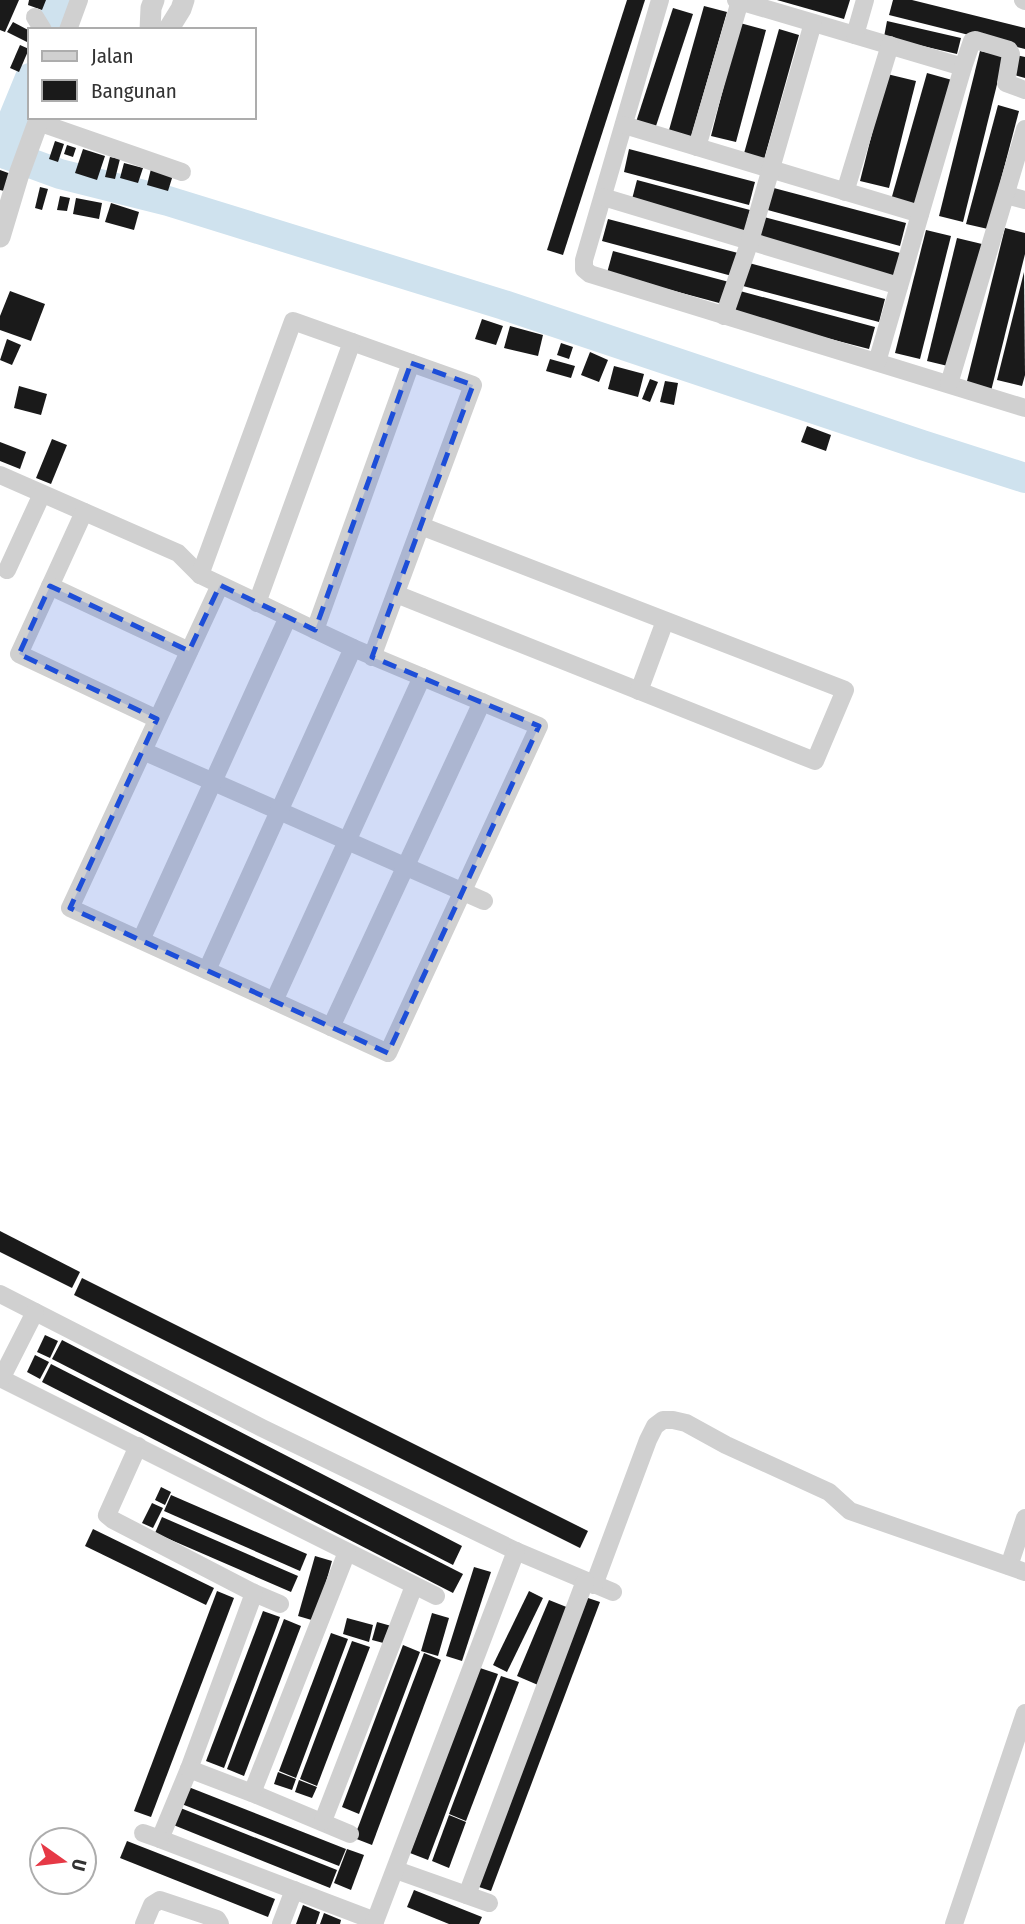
<svg xmlns="http://www.w3.org/2000/svg" width="1025" height="1924" viewBox="0 0 1025 1924" font-family="'Fira Sans Condensed',sans-serif">
  <rect width="100%" height="100%" fill="#fff"/>
  <g fill="none" stroke-linecap="round" stroke-linejoin="round">
    <g stroke="#cfe2ee" stroke-width="30">
      <polyline points="49,30 60,0"/>
      <polyline points="0,152 60,174 168,201 504,305 922,445 1025,478"/>
      <polyline points="6,154 14,117 30,78"/>
    </g>
  </g>
  <g fill="#1a1a1a">
    <polygon points="0,0 19,0 5,32 0,30"/>
    <polygon points="29,0 46,0 42,10 28,5"/>
    <polygon points="627,0 645,0 563,255 547,250"/>
    <polygon points="777,0 850,0 844,19"/>
    <polygon points="893,0 912,0 1025,28 1025,49 889,15"/>
    <polygon points="704,6 727,12 691,137 669,130"/>
    <polygon points="673,8 693,14 655,129 636,122"/>
    <polygon points="887,21 961,38 957,54 884,37"/>
    <polygon points="13,22 30,31 30,37 27,42 7,32"/>
    <polygon points="740,23 766,30 736,142 711,136"/>
    <polygon points="779,29 799,35 763,163 743,157"/>
    <polygon points="20,45 29,49 19,72 10,68"/>
    <polygon points="980,51 1004,56 963,222 939,216"/>
    <polygon points="1016,55 1025,57 1025,78 1011,74"/>
    <polygon points="927,73 952,80 917,207 891,200"/>
    <polygon points="887,74 916,81 889,188 860,181"/>
    <polygon points="998,105 1019,111 988,229 966,224"/>
    <polygon points="55,141 64,144 58,162 49,159"/>
    <polygon points="67,145 76,148 73,157 64,154"/>
    <polygon points="83,149 105,156 97,180 75,173"/>
    <polygon points="629,149 755,182 749,205 624,172"/>
    <polygon points="110,157 120,159 115,179 105,177"/>
    <polygon points="124,163 143,168 138,183 120,178"/>
    <polygon points="151,169 173,175 168,191 147,185"/>
    <polygon points="0,170 11,174 4,191 0,190"/>
    <polygon points="637,180 750,210 744,233 631,203"/>
    <polygon points="40,187 48,189 42,210 35,208"/>
    <polygon points="770,187 906,223 900,246 764,209"/>
    <polygon points="60,196 70,198 67,211 57,210"/>
    <polygon points="76,198 102,203 99,219 73,214"/>
    <polygon points="111,203 139,212 134,230 105,222"/>
    <polygon points="764,217 900,253 894,277 758,239"/>
    <polygon points="608,219 738,253 732,276 602,241"/>
    <polygon points="1005,228 1025,233 1025,254 991,391 966,385"/>
    <polygon points="926,230 951,236 920,359 895,353"/>
    <polygon points="957,238 982,244 952,367 927,361"/>
    <polygon points="613,251 729,282 723,304 607,273"/>
    <polygon points="749,263 885,299 879,322 743,286"/>
    <polygon points="1024,272 1025,375 1022,386 997,380"/>
    <polygon points="10,291 45,304 31,341 0,330 0,316"/>
    <polygon points="740,291 875,327 869,349 734,314"/>
    <polygon points="482,319 503,326 496,345 475,339"/>
    <polygon points="510,326 543,335 538,356 504,348"/>
    <polygon points="7,339 21,345 12,365 0,360"/>
    <polygon points="561,343 573,347 569,359 557,355"/>
    <polygon points="590,352 608,360 599,382 581,375"/>
    <polygon points="550,359 575,366 571,378 546,371"/>
    <polygon points="614,366 644,374 638,397 608,389"/>
    <polygon points="650,379 658,382 650,402 642,399"/>
    <polygon points="665,381 678,383 674,405 660,402"/>
    <polygon points="19,386 47,394 41,415 14,408"/>
    <polygon points="807,426 831,435 826,451 801,442"/>
    <polygon points="52,439 67,445 51,484 36,478"/>
    <polygon points="0,442 26,452 20,469 0,461"/>
    <polygon points="0,1231 80,1272 72,1288 0,1252"/>
    <polygon points="82,1278 588,1531 580,1548 74,1295"/>
    <polygon points="45,1335 58,1341 50,1358 37,1352"/>
    <polygon points="62,1340 462,1546 453,1565 52,1359"/>
    <polygon points="35,1355 49,1362 40,1379 27,1372"/>
    <polygon points="51,1364 463,1574 453,1593 42,1382"/>
    <polygon points="161,1487 171,1492 165,1505 155,1500"/>
    <polygon points="171,1495 307,1554 300,1571 164,1511"/>
    <polygon points="152,1503 163,1508 153,1528 142,1523"/>
    <polygon points="162,1517 298,1576 291,1592 155,1533"/>
    <polygon points="93,1529 214,1588 206,1605 85,1546"/>
    <polygon points="315,1556 332,1561 315,1621 298,1616"/>
    <polygon points="474,1567 491,1572 462,1661 446,1656"/>
    <polygon points="217,1591 234,1598 151,1817 134,1811"/>
    <polygon points="529,1591 543,1598 507,1672 493,1665"/>
    <polygon points="582,1596 600,1602 491,1891 473,1885"/>
    <polygon points="549,1600 569,1608 538,1685 517,1676"/>
    <polygon points="263,1611 280,1617 224,1768 206,1761"/>
    <polygon points="432,1613 449,1618 438,1656 421,1651"/>
    <polygon points="347,1618 373,1625 369,1642 343,1634"/>
    <polygon points="284,1619 301,1626 244,1776 227,1769"/>
    <polygon points="377,1622 395,1627 391,1645 372,1640"/>
    <polygon points="331,1633 348,1639 296,1778 279,1771"/>
    <polygon points="352,1641 370,1647 317,1786 300,1779"/>
    <polygon points="403,1645 420,1652 359,1814 342,1807"/>
    <polygon points="424,1653 441,1660 372,1845 354,1838"/>
    <polygon points="480,1668 498,1674 428,1860 410,1853"/>
    <polygon points="501,1676 519,1682 466,1821 449,1814"/>
    <polygon points="278,1772 296,1779 292,1790 274,1784"/>
    <polygon points="299,1780 317,1787 312,1798 295,1792"/>
    <polygon points="186,1786 346,1849 339,1866 179,1803"/>
    <polygon points="178,1807 337,1870 330,1888 171,1824"/>
    <polygon points="449,1815 466,1822 449,1868 432,1861"/>
    <polygon points="127,1841 275,1899 268,1917 120,1858"/>
    <polygon points="347,1849 364,1855 351,1890 334,1883"/>
    <polygon points="414,1890 482,1917 479,1924 449,1924 407,1907"/>
    <polygon points="303,1905 320,1912 316,1924 296,1924"/>
    <polygon points="324,1913 341,1920 340,1924 320,1924"/>
  </g>
  <g fill="none" stroke-linecap="round" stroke-linejoin="round">
    <g stroke="#d0d0d0" stroke-width="18">
      <polyline points="660,0 584,260 584,269 590,274 1025,408"/>
      <polyline points="736,0 963,67"/>
      <polyline points="1023,0 1025,1"/>
      <polyline points="35,17 43,30"/>
      <polyline points="68,30 79,0"/>
      <polyline points="855,35 865,0"/>
      <polyline points="38,122 182,172"/>
      <polyline points="624,125 920,214"/>
      <polyline points="697,147 740,1"/>
      <polyline points="845,192 890,45"/>
      <polyline points="1006,195 1025,200"/>
      <polyline points="603,197 899,286"/>
      <polyline points="724,316 750,241 813,23"/>
      <polyline points="877,362 963,67 972,41 975,40 1009,50 1011,54 1006,83 1025,90"/>
      <polyline points="949,384 1025,129"/>
      <polyline points="0,475 178,553 200,575 315,630 353,648 539,726 388,1053 70,908 220,585"/>
      <polyline points="84,512 19,654 157,719"/>
      <polyline points="7,570 42,494"/>
      <polyline points="200,575 293,321 473,385 372,657"/>
      <polyline points="50,586 189,651"/>
      <polyline points="396,594 815,761 845,690 421,526"/>
      <polyline points="257,603 352,342"/>
      <polyline points="315,630 411,363"/>
      <polyline points="639,691 665,621"/>
      <polyline points="143,751 484,901"/>
      <polyline points="141,940 288,617"/>
      <polyline points="207,970 353,648"/>
      <polyline points="274,1001 422,677"/>
      <polyline points="331,1027 482,702"/>
      <polyline points="0,1294 262,1428 516,1551 613,1592"/>
      <polyline points="0,1378 436,1596"/>
      <polyline points="1,1379 35,1312"/>
      <polyline points="138,1446 107,1515 113,1520 254,1593 280,1604"/>
      <polyline points="1009,1566 1025,1518"/>
      <polyline points="594,1585 648,1440 655,1426 663,1420 673,1420 686,1423 726,1445 829,1492 850,1511 1025,1572"/>
      <polyline points="254,1593 189,1769 160,1839 375,1921"/>
      <polyline points="189,1769 252,1793 350,1834"/>
      <polyline points="252,1793 347,1552"/>
      <polyline points="323,1821 414,1586"/>
      <polyline points="143,1833 160,1839"/>
      <polyline points="396,1870 489,1903"/>
      <polyline points="467,1895 585,1581"/>
      <polyline points="144,1924 152,1905 160,1900 217,1919 220,1924"/>
      <polyline points="281,1924 294,1890"/>
      <polyline points="374,1924 516,1551"/>
      <polyline points="954,1924 1025,1713"/>
    </g>
    <g stroke="#d0d0d0" stroke-width="21">
      <polyline points="150,30 151,8 154,0"/>
      <polyline points="168,30 181,9 184,0"/>
      <polyline points="0,237 18,177 40,117"/>
    </g>
  </g>
  <path fill="#1d4ed8" fill-opacity="0.2" stroke="#1d4ed8" stroke-width="5" stroke-dasharray="14 9" stroke-linejoin="round" d="M411,363L473,385L372,657L539,726L388,1053L70,908L157,719L19,654L50,586L189,651L220,585L315,630Z"/>
  <rect x="28" y="28" width="228" height="91" fill="#ffffff" stroke="#adadad" stroke-width="2"/>
  <rect x="42" y="51" width="35" height="10" fill="#d0d0d0" stroke="#adadad" stroke-width="2"/>
  <text x="91" y="63" font-size="21" fill="#333333">Jalan</text>
  <rect x="42" y="80" width="35" height="21" fill="#1a1a1a" stroke="#adadad" stroke-width="2"/>
  <text x="91" y="98" font-size="21" fill="#333333">Bangunan</text>
  <g transform="translate(63 1861) rotate(104)"><circle r="33" fill="#ffffff" stroke="#adadad" stroke-width="2"/>
  <path d="M0-5L12 26L0 18L-12 26Z" fill="#e63946"/>
  <text y="-10" font-size="19" font-weight="bold" text-anchor="middle" fill="#333333">U</text>
  </g>
</svg>
